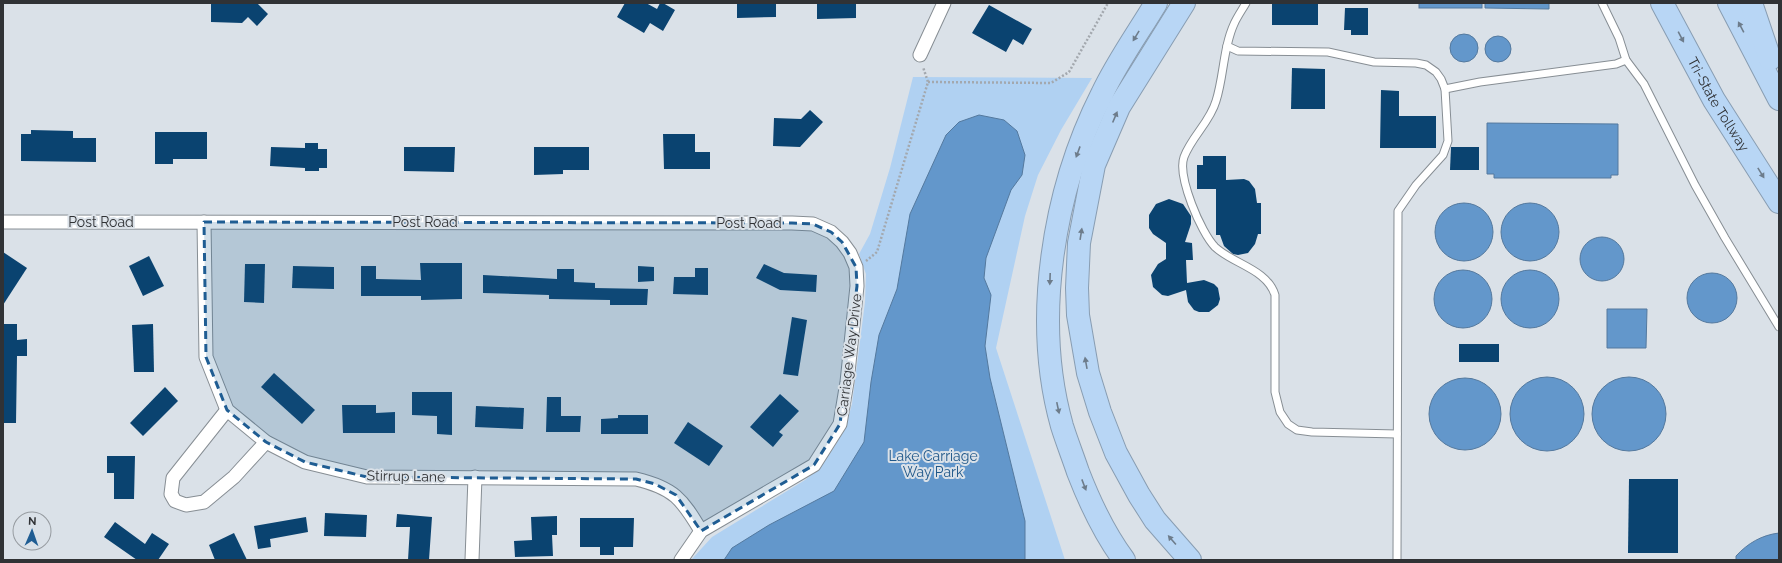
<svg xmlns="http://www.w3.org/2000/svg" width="1782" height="563" viewBox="0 0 1782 563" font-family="Raleway,sans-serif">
  <rect width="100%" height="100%" fill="#dae1e8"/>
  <polygon fill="#b0d1f2" points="913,77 1092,78 1061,130 1038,175 1025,216 996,348 1065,560 691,560 712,537 805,480 817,470 833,449 845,429 852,404 865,302 866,274 859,254 870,234 890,168"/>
  <g fill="#6397cb" stroke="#54799e">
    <rect x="1419" y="3" width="63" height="5"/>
    <polygon points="1485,3 1549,3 1549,9 1485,8"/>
    <circle cx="1464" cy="48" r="14"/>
    <circle cx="1498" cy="49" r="13"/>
    <polygon points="979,115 1004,120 1017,131 1025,155 1022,175 1011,190 986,258 984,278 991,295 985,346 990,378 1025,521 1025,560 724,560 732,548 769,525 834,491 864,442 871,382 879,335 897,289 910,214 946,135 959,122"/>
    <polygon points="1487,123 1618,124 1618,175 1611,175 1611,178 1494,178 1494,174 1487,174"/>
    <circle cx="1464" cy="232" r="29"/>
    <circle cx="1530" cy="232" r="29"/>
    <circle cx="1602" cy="259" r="22"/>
    <circle cx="1463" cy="299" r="29"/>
    <circle cx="1530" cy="299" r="29"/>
    <circle cx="1712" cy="298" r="25"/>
    <polygon points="1607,309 1647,309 1646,348 1607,348"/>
    <circle cx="1547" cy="414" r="37"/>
    <circle cx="1629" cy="414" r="37"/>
    <circle cx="1465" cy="414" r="36"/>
    <path d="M1779,533V560H1736V556C1748,543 1762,535 1779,533Z"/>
  </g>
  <g fill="#0a4370">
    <polygon points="211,3 257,3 268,14 257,26 248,17 242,23 211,22"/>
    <polygon points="625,3 646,3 657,9 660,3 663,3 675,10 663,31 650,23 644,33 617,17"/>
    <polygon points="737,3 776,3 776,17 737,18"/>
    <polygon points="817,3 856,3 856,18 817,19"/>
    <rect x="1272" y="3" width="46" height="22"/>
    <polygon points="989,5 1032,29 1023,45 1013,39 1006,52 972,33"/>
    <polygon points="1345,8 1368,8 1368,35 1351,35 1351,30 1344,30"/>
    <polygon points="1292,68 1325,69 1325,109 1291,109"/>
    <polygon points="1381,90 1399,91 1399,116 1436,116 1436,148 1380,148"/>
    <polygon points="810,110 823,122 800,147 773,146 774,118 801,119"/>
    <polygon points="31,130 73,131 73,138 96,138 96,162 21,161 21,134 31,134"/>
    <polygon points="155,132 207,132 207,159 173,159 173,164 155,164"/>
    <polygon points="663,134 695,134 695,152 710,152 710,169 664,169"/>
    <polygon points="305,143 318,143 318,149 327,149 327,168 319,168 319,171 305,171 305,168 270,166 271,147 305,148"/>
    <polygon points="404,147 455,147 454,172 404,171"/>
    <polygon points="534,147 589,147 589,170 563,170 563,174 534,175"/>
    <polygon points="1451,147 1479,147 1479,170 1450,170"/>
    <polygon points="1203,156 1226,156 1226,180 1244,179 1249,181 1255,189 1257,203 1261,203 1261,234 1258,234 1255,244 1248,253 1238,255 1233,254 1224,246 1220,235 1216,235 1216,189 1197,189 1197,165 1203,165"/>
    <polygon points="1169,199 1183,204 1191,216 1191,224 1185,242 1192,243 1193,260 1186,260 1187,283 1204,280 1214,284 1218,288 1220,299 1218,305 1209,312 1199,312 1194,310 1188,302 1186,290 1168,296 1162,295 1153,287 1151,275 1158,264 1166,259 1166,243 1153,234 1149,228 1149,215 1156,204"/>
    <polygon points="3,252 27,268 3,305"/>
    <polygon points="149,256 164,286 143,296 129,266"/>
    <polygon points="420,263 462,263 462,299 421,300 421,296 361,296 361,266 376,266 376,279 421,280"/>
    <polygon points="245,264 265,264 264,303 244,302"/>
    <polygon points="764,264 784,273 817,275 816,292 780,290 756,278"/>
    <polygon points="293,266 334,267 334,289 292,288"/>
    <polygon points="638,266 654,267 654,281 638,282"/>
    <polygon points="695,268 708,268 708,295 673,294 674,277 695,277"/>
    <polygon points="557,269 574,269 574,282 595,283 595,288 648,289 647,305 610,305 610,300 549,299 549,295 483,293 483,275 557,279"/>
    <polygon points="792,317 807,320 798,376 783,374"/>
    <polygon points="3,324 17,324 17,340 27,339 27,356 17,356 16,423 3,423"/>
    <polygon points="153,324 154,372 134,372 132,325"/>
    <rect x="1459" y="344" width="40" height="18"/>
    <polygon points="274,373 315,410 302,424 261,387"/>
    <polygon points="165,387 178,401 143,436 130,423"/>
    <polygon points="412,392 452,392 452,435 437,434 437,416 412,415"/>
    <polygon points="780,394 799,411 779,432 783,435 773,447 750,427"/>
    <polygon points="547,397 561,397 561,416 581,416 580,432 546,432"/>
    <polygon points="342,405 376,405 376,413 395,412 395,433 343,433"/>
    <polygon points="476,406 524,408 523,429 475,427"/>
    <polygon points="618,415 648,415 648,434 601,434 601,419 618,418"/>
    <polygon points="688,422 723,446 709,466 674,443"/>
    <polygon points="107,456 135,456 134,499 114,499 114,473 107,473"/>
    <polygon points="1629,479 1678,479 1678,553 1628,553"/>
    <polygon points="325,513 367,515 366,537 324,536"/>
    <polygon points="397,514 432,517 429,560 408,560 410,527 396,527"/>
    <polygon points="557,516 557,535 552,535 553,556 515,557 514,541 532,540 531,517"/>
    <polygon points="306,517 308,532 270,539 271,547 258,549 254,526"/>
    <polygon points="580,518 634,518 633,547 614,547 614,555 600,555 600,547 580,547"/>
    <polygon points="115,522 145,544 152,533 169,544 158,560 137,560 104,537"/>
    <polygon points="234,533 247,560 215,560 209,545"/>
  </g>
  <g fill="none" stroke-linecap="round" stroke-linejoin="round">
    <defs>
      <g id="lane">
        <path d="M1246,3C1242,10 1237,17 1234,24C1223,48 1224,76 1216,101C1210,122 1192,136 1184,157C1177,176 1201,233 1215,247C1233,264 1267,269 1275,295V392L1280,412L1288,424L1297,430L1312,432L1397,434"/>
        <polyline points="1602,3 1619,38 1626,60 1644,84 1695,185 1725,238 1779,327"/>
        <polyline points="1227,46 1238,51 1328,52 1374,62 1416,63 1426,65 1436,72 1441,79 1445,89 1448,141 1443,155 1416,185 1398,211 1397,560"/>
        <polyline points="1445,89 1480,82 1616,64 1626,60"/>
      </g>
      <g id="street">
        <polyline points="920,55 944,3"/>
        <polyline points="3,222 792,223 813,224 831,232 842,242 850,253 856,267 857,286 847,382 840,424 814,465 701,531 681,560"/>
        <path d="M204,222L206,357L227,410L266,442L305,462L367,477L636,479C674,488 682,499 701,531"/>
        <polyline points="227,410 173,478 171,494 175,501 186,505 204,502 234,477 266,442"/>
        <polyline points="472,560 475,477"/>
      </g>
      <g id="highway">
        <polyline points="1184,3 1119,107 1094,165 1079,243 1077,288 1078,315 1088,373 1100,412 1116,453 1139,495 1155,520 1190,560"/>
        <path id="s1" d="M1662,3L1714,100L1779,202"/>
        <polyline points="1729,3 1779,99"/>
        <polyline points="1751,3 1770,59"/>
        <path d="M1124,560C1104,533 1090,503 1078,472C1073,457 1067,442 1062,426C1032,320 1053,191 1102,94C1117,62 1138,33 1156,3"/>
      </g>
    </defs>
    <use href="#lane" stroke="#878e94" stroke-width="9"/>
    <use href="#street" stroke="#878e94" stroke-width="15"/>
    <use href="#highway" stroke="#889db2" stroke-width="24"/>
    <g stroke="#a3a8ae" stroke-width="2.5" stroke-dasharray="2 2" stroke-linecap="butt">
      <polyline points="928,82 1051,83 1069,72 1108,3"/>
      <polyline points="866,261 877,252 928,82 923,67"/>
    </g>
    <use href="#lane" stroke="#fff" stroke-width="7"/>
    <use href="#street" stroke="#fff" stroke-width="13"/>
    <use href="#highway" stroke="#b8d6f5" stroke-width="22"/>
  </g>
  <defs><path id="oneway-solid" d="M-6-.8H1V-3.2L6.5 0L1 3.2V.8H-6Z"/></defs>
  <g fill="#6d7c8b">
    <use href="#oneway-solid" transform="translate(1741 27) rotate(-118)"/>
    <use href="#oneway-solid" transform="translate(1136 36) rotate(121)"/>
    <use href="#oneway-solid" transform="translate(1681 37) rotate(62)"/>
    <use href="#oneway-solid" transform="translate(1115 117) rotate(-67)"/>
    <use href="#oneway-solid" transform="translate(1078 152) rotate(110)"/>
    <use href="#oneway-solid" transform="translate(1761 173) rotate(58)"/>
    <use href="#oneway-solid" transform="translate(1081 234) rotate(-81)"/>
    <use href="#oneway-solid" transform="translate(1050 279) rotate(92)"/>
    <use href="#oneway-solid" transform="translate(1086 363) rotate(-100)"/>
    <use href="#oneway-solid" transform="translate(1058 408) rotate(78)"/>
    <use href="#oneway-solid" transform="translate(1084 485) rotate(69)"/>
    <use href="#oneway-solid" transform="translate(1172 540) rotate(-131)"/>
  </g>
  <path fill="#1f5d93" fill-opacity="0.2" stroke="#1f5d93" stroke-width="3" stroke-dasharray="8 5" stroke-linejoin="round" d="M204,222L792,223L813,224L831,232L842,242L856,267L857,286L840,424L814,465L701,531L676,495L655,484L636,479L367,477L305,462L266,442L227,410L206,357Z"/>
  <g text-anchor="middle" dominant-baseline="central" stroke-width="4" stroke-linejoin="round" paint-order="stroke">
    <g font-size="14" fill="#303235" stroke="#dae1e8">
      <text stroke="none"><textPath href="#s1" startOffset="116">Tri-State Tollway</textPath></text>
      <text x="101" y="222">Post Road</text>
      <text x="425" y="222">Post Road</text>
      <text x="749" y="223">Post Road</text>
      <text transform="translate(849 355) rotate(-83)">Carriage Way Drive</text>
      <text transform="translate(406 476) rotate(1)">Stirrup Lane</text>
    </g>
    <g font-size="14" fill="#1f5789" stroke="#dae1e8">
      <text x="933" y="456">Lake Carriage<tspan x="933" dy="16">Way Park</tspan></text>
    </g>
  </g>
  <rect width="1782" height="563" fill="none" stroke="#303235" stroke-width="8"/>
  <g transform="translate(32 531) rotate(2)"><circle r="19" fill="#dae1e8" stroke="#969ba0"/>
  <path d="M0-3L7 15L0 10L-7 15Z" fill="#1f5d93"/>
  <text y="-6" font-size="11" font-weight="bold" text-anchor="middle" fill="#303235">N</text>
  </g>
</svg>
